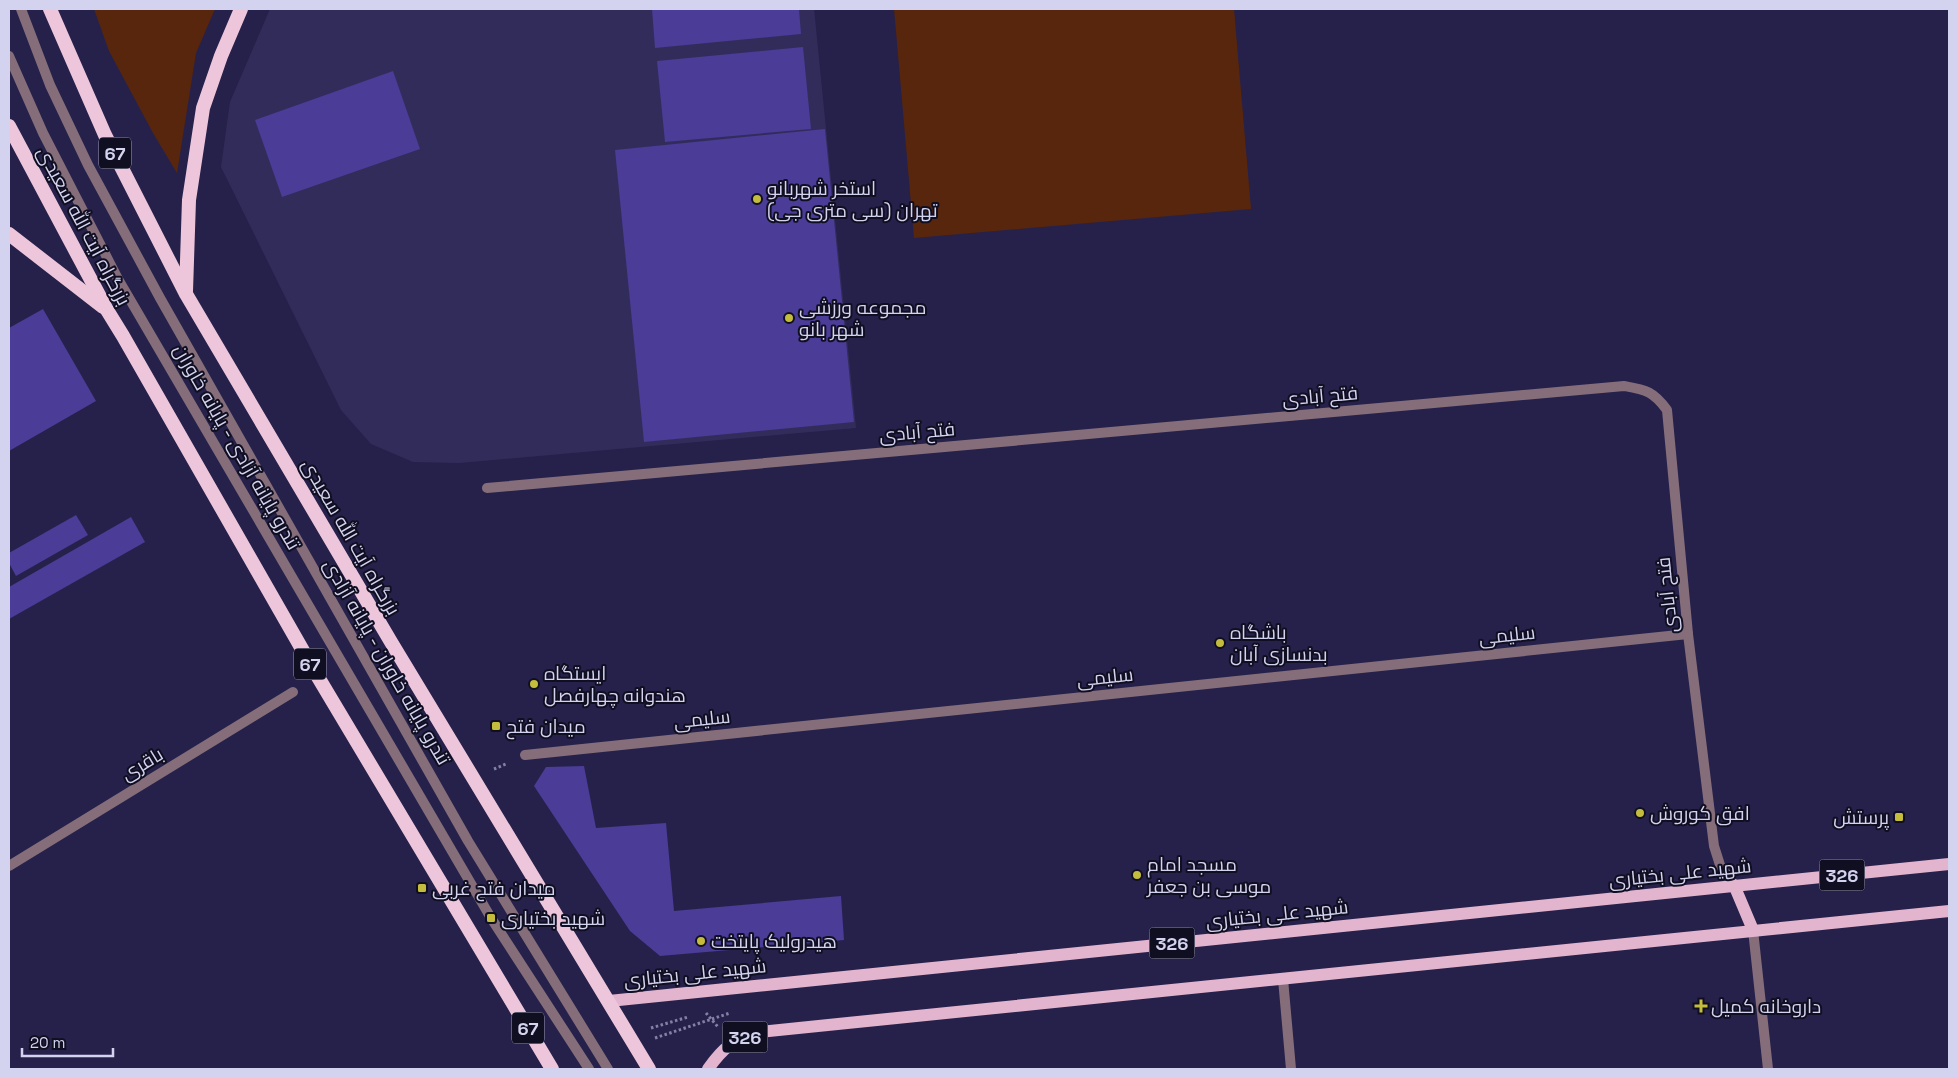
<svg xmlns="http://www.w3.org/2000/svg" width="1958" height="1078" viewBox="0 0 1958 1078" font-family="'Space Grotesk',Cairo,sans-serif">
  <rect width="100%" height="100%" fill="#26214b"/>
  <polygon fill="#322c5b" points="270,9 814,9 856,428 459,463 413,462 371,444 341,410 221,167 230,102"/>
  <g fill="#57260c">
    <polygon points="94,9 215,9 196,53 177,173 153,133 109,51"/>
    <polygon points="894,9 1234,9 1251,209 914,238"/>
  </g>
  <g fill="#4a3c97">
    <polygon points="652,9 799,9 801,34 655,48"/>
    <polygon points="803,47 811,129 665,142 657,61"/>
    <polygon points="393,71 420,149 282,197 255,120"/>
    <polygon points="825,129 854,422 644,442 615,150"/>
    <polygon points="43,309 96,401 9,451 9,328"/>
    <polygon points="76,515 88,535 16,576 9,563 9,553"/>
    <polygon points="131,517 145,542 9,619 9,587"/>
    <polygon points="584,766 596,828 666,823 674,911 841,896 844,940 660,956 630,931 534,786 546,767"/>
  </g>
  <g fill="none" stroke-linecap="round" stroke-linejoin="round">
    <g stroke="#8381a3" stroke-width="3" stroke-dasharray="2.5 2.5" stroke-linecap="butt">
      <polyline points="494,769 506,764"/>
      <polyline points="706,1013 718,1027"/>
      <polyline points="651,1028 688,1017"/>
      <polyline points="655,1038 730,1013"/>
    </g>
    <g stroke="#856e7a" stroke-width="10">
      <polyline points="21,9 50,85 88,165 160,298 468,841 608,1069"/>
      <polyline points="9,56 43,133 118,279 491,918 589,1069"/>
    </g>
    <g stroke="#856e7a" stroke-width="10">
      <path d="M487,488L1624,386C1646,390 1653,391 1667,410L1688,634L1714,846L1720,865L1734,885"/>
      <polyline points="525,755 1688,634"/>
      <polyline points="9,866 293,692"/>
      <polyline points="1753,930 1768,1069"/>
      <polyline points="1283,979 1291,1069"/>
    </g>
    <g stroke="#e3b4cd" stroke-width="12">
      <polyline points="1734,885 1753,930"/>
      <polyline points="609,1001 1949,864"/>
      <path d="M708,1069C725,1045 732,1042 759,1032L1949,911"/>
    </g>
    <g stroke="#eec6db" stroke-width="14">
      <polyline points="50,9 105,135 186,294 391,642 649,1069"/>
      <polyline points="9,126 107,310 123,336 318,677 552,1069"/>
      <polyline points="9,234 103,307"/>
      <polyline points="186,291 189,200 203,108 221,56 241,9"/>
    </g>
  </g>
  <g fill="#c4bc3d" stroke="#100e21" stroke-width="2">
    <circle cx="757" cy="199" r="5"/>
    <circle cx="789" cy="318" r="5"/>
    <circle cx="1220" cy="643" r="5"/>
    <circle cx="534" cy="684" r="5"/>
    <rect x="491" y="721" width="10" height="10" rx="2.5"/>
    <circle cx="1640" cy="813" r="5"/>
    <rect x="1894" y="812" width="10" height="10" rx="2.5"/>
    <circle cx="1137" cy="875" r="5"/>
    <rect x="417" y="883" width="10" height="10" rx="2.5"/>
    <rect x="486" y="913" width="10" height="10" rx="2.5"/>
    <circle cx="701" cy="941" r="5"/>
    <path d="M1698.5 998.5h5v5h5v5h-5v5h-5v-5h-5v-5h5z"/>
  </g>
  <g text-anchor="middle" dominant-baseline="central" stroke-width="4" stroke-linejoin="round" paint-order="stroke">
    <g fill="#100e21" stroke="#9898b1" stroke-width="1">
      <rect x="99" y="137.5" width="32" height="31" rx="4"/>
      <rect x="294" y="648.5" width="32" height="31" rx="4"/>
      <rect x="1819.5" y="859.5" width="45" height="31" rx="4"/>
      <rect x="1149.5" y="927.5" width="45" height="31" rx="4"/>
      <rect x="512" y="1012.5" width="32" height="31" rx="4"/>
      <rect x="722.5" y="1021.5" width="45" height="31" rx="4"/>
    </g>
    <g font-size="18" font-weight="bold" fill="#d3d3ef">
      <text x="115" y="153">67</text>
      <text x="310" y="664">67</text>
      <text x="1842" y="875">326</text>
      <text x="1172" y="943">326</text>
      <text x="528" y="1028">67</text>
      <text x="745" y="1037">326</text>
    </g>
    <g font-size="19" fill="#d3d3ef" stroke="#100e21" text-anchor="start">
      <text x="767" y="188">استخر شهربانو<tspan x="767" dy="22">تهران (سی متری جی)</tspan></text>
      <text x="799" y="307">مجموعه ورزشی<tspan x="799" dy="22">شهر بانو</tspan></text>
      <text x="1230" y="632">باشگاه<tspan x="1230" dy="22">بدنسازی آبان</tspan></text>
      <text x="544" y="673">ایستگاه<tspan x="544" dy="22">هندوانه چهارفصل</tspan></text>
      <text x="506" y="726">میدان فتح</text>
      <text x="1650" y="813">افق کوروش</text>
      <text x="1889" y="817" text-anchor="end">پرستش</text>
      <text x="1147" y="864">مسجد امام<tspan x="1147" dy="22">موسی بن جعفر</tspan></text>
      <text x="432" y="888">میدان فتح غربی</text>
      <text x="501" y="918">شهید بختیاری</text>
      <text x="711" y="941">هیدرولیک پایتخت</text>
      <text x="1711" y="1006">داروخانه کمیل</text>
    </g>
    <g font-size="19" fill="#d3d3ef" stroke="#100e21">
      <text transform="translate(84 226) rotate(62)">بزرگراه آیت الله سعیدی</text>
      <text transform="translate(1320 396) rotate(-5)">فتح آبادی</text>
      <text transform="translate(917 432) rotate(-5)">فتح آبادی</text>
      <text transform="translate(237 447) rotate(60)">تندرو پایانه آزادی - پایانه خاوران</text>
      <text transform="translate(351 537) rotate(60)">بزرگراه آیت الله سعیدی</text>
      <text transform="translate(1667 595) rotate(-96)">فتح آبادی</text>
      <text transform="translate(1507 635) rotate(-6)">سلیمی</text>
      <text transform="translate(387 662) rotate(60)">تندرو پایانه خاوران - پایانه آزادی</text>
      <text transform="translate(1105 677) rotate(-6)">سلیمی</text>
      <text transform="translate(702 719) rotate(-6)">سلیمی</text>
      <text transform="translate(142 764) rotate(-31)">باقری</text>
      <text transform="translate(1680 873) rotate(-6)">شهید علی بختیاری</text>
      <text transform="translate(1277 914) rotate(-6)">شهید علی بختیاری</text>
      <text transform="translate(695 973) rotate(-6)">شهید علی بختیاری</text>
    </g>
  </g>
  <rect width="1958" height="1078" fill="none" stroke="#d3d3ef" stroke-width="20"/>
  <path d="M22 1048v8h91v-8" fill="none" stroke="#d3d3ef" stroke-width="2.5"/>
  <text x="30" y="1048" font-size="15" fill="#d3d3ef" stroke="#100e21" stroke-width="4" paint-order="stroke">20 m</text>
</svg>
